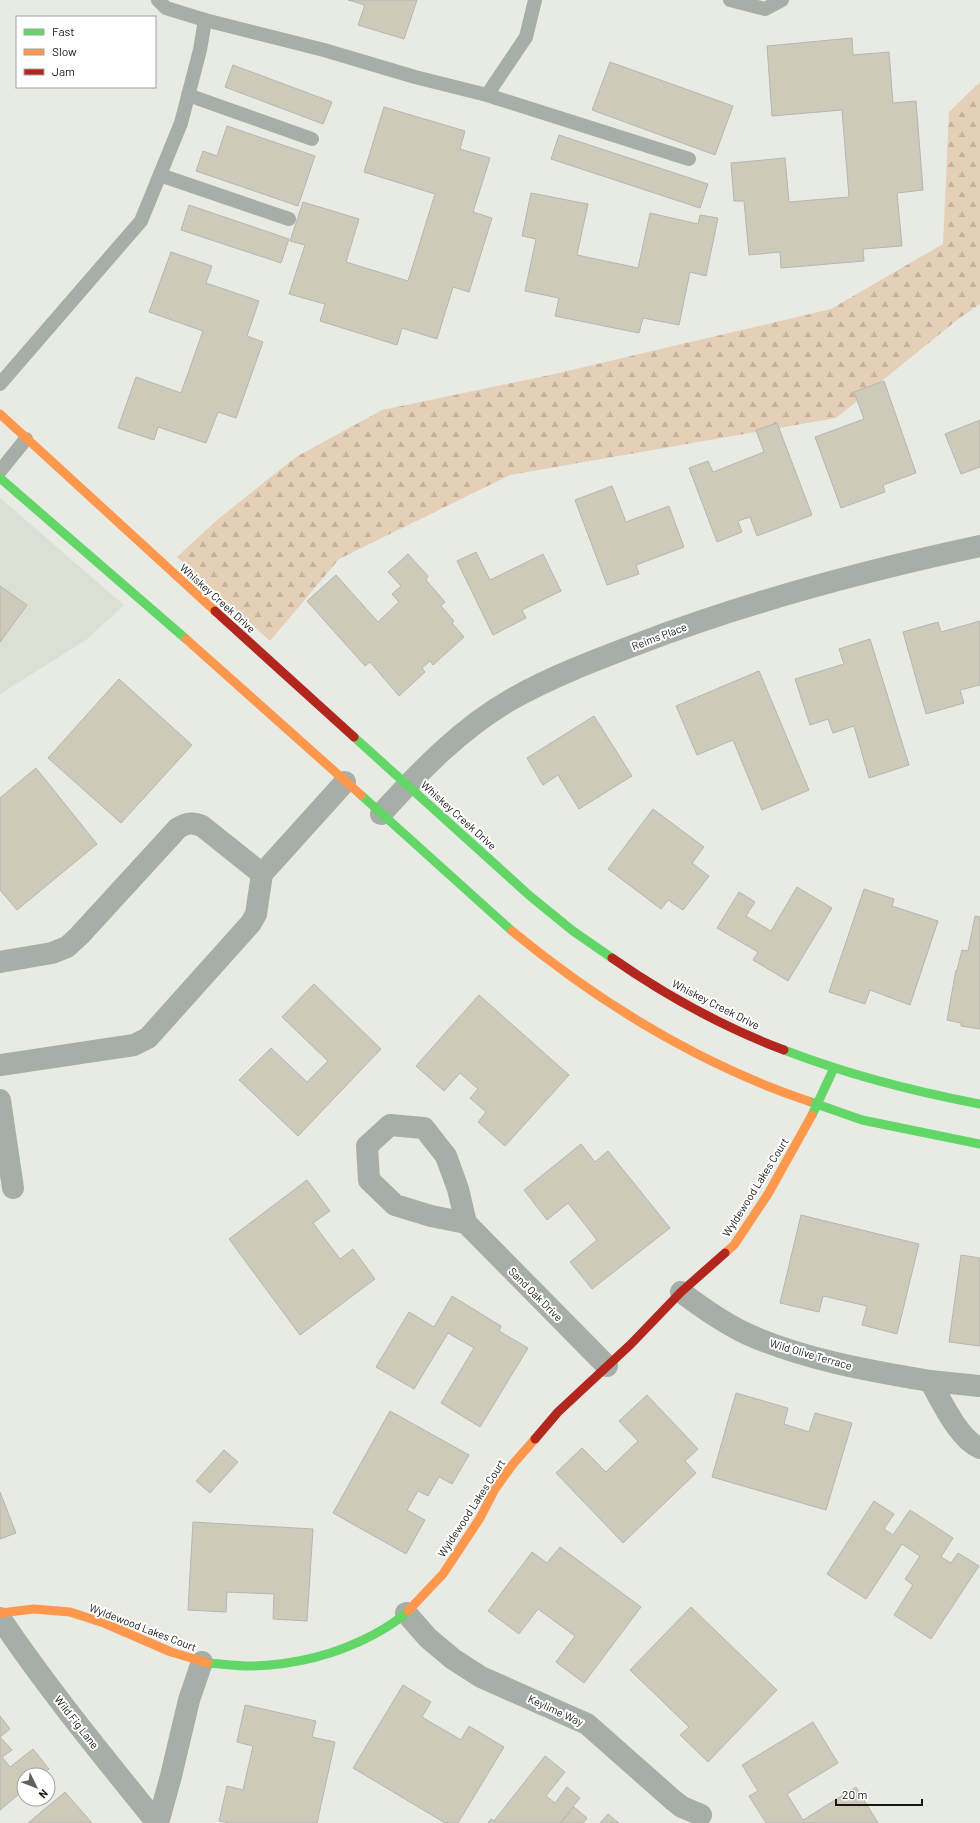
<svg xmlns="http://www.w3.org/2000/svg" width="980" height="1823" viewBox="0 0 980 1823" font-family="Barlow,sans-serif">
  <defs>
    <pattern id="forest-firs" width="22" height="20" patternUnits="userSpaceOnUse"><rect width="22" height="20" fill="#e6cfb7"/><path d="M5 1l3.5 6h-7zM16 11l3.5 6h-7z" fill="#c5b19c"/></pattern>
  </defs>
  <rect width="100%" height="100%" fill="#e8eae4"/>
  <polygon fill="#dcdfd3" points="0,498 124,605 86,640 0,694"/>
  <polygon fill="url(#forest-firs)" points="980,82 980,304 957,320 836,418 510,475 339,559 270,641 177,557 217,520 296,457 382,410 550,375 831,309 943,244 949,112"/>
  <g fill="#cecaba" stroke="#b6b6b2">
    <polygon points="348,0 417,0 404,39 358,25 365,5"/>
    <polygon points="852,38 853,55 889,52 893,103 916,101 923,190 897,193 902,246 863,249 864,261 781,268 780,252 749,255 744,201 734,201 731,163 785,158 789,202 849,197 842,110 772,116 767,46"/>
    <polygon points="610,62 733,106 715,155 592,110"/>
    <polygon points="233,65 332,102 323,124 225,87"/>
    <polygon points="384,107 465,131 460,149 490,158 473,212 492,218 469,292 453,287 437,339 402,328 397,345 320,321 325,304 289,294 305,245 290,241 303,202 359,219 346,262 408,281 435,194 364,172"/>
    <polygon points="227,126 315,156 298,206 196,171 203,151 217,156"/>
    <polygon points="559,135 708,184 700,208 551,159"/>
    <polygon points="531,193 588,204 577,255 638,268 650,213 698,224 700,215 718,218 706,276 690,272 679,325 643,318 639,333 555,316 559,298 525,291 536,239 522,236"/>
    <polygon points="189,205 289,239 281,263 181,230"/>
    <polygon points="171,252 212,266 206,283 259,301 247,336 263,342 236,418 218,412 206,443 158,427 154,440 118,428 136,377 181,393 203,331 149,312"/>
    <polygon points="884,381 916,473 883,485 885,492 841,508 815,437 864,419 854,392"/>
    <polygon points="980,420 980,467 961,474 945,434"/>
    <polygon points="777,423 812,515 757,536 750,517 738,521 742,532 717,542 689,468 708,461 713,472 764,452 756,430"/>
    <polygon points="612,486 626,522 669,506 684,547 636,565 639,574 607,585 575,500"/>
    <polygon points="476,552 490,580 543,554 561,591 522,610 526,618 493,635 457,561"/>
    <polygon points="408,554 428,576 426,580 445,602 441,606 454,621 452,623 464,637 433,665 430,661 422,668 425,672 399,696 370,662 365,666 307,601 336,575 378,622 399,602 392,594 401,586 388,572"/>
    <polygon points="0,586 27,605 0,642"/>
    <polygon points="980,621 980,685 960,690 964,703 926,714 903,632 938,622 941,632"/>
    <polygon points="870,639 909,765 869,778 854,726 833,733 828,719 810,725 795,679 844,664 839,649"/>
    <polygon points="759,671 809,790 762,810 733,740 697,755 676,706"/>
    <polygon points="119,679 192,745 121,823 48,758"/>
    <polygon points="594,716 632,776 579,809 558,775 543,785 527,758"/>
    <polygon points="36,768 97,844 17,910 0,890 0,798"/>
    <polygon points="653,809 704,847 692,863 709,876 683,910 668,900 661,909 608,869"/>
    <polygon points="797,887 832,908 788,981 753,960 758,952 717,928 739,892 755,902 746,916 771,931"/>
    <polygon points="864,889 894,899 892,906 938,921 910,1005 870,990 865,1004 829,992"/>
    <polygon points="975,916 980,917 980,1029 961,1026 961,1023 947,1020 956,970 957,970 962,950 968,951"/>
    <polygon points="314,984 381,1049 298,1136 239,1080 271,1048 307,1082 328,1061 282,1017"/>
    <polygon points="479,995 569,1075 505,1146 478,1122 486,1112 470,1098 478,1089 460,1073 444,1091 416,1066"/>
    <polygon points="581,1144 595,1162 608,1151 670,1228 592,1289 570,1262 597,1240 568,1203 547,1220 524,1190"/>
    <polygon points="307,1180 330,1211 313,1223 340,1259 353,1249 375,1279 300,1335 229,1239"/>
    <polygon points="801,1215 919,1244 897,1334 862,1325 867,1306 823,1296 819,1312 780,1303"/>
    <polygon points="961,1255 980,1258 980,1346 949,1342"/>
    <polygon points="452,1296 501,1326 499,1331 528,1348 480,1427 441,1403 474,1348 448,1333 414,1389 376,1367 409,1312 434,1327"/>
    <polygon points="736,1393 788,1408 784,1424 809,1432 815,1413 852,1423 826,1510 712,1477"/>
    <polygon points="647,1395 698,1449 685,1461 696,1473 623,1543 556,1473 582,1448 606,1472 638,1441 619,1421"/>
    <polygon points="390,1411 469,1455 452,1484 439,1477 428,1496 418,1491 407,1510 425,1520 406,1554 333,1513"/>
    <polygon points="224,1450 238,1462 210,1493 196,1481"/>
    <polygon points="0,1492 16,1533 0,1539"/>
    <polygon points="874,1501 894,1514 884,1529 893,1535 910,1510 953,1538 941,1557 951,1563 958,1553 979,1566 931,1639 894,1615 913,1585 905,1579 920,1556 902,1544 866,1599 827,1574"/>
    <polygon points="193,1522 313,1529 307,1621 273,1619 274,1594 227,1592 226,1612 188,1610"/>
    <polygon points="560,1547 641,1607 584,1683 556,1662 575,1636 538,1609 519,1634 488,1611 532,1552 547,1563"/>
    <polygon points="691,1607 777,1690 708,1762 680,1735 689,1727 630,1670"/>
    <polygon points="403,1685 431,1702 422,1717 461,1740 469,1726 504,1747 458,1823 445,1823 353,1768"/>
    <polygon points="245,1705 316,1721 312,1737 335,1742 317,1823 229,1823 219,1821 227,1786 243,1790 253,1746 237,1742"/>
    <polygon points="0,1716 10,1729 0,1737"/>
    <polygon points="813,1722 838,1763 787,1794 803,1820 856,1787 878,1823 766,1823 749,1796 758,1791 742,1765"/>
    <polygon points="0,1737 12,1750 2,1757 10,1767 33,1749 49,1769 42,1775 24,1775 24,1790 0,1810"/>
    <polygon points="545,1756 565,1772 546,1796 555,1803 567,1787 580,1798 560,1823 488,1823 491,1819 494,1821"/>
    <polygon points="65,1792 92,1823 28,1823"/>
    <polygon points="574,1807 587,1818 583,1823 561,1823"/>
    <polygon points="608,1814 619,1823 600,1823"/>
  </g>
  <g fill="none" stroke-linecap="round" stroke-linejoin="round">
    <g stroke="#a7aea7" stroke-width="14">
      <polyline points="158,0 166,8 205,20"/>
      <polyline points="730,0 765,9 782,0"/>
      <polyline points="188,95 312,139"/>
      <polyline points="487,95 689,159"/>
      <polyline points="160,175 289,219"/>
      <polyline points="0,384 141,221 181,123 200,50 205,20 324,50 415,77 487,95 526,37 535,0"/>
      <polyline points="0,471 26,439"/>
    </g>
    <g stroke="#a7aea7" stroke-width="22">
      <path d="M381,814C420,771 461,728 512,699C551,677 593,661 635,645C747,602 863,571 980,546"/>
      <path d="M0,962L52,953L67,947L79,936L178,828C187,823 192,822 202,826L262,874"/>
      <polyline points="0,1065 134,1045 148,1038 251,923 256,914 262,874 345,782"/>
      <polyline points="0,1100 13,1188"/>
      <polygon points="390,1125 424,1128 446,1156 458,1189 466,1223 431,1216 395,1205 369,1180 367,1146"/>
      <polyline points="466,1223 607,1366"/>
      <path d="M681,1292C701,1307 722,1322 745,1333C801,1359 870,1371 930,1381"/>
      <path d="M980,1386L930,1381C941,1400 959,1440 980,1448"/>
      <polyline points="406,1613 428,1638 453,1659 481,1677 587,1724 673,1800 682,1807 701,1815"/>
      <path d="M0,1618C48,1689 103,1756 157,1823"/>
      <polyline points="158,1823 171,1776 189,1700 202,1662"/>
    </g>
    <g stroke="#63d668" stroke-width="9">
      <polyline points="0,478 186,639"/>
      <polyline points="354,737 530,896 573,931 612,958"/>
      <polyline points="361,795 512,931"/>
      <path d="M784,1050C849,1075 911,1091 980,1104"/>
      <polyline points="808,1101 862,1120 980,1144"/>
      <polyline points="812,1115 834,1068"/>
      <path d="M208,1663C222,1664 237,1666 251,1666C294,1665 335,1655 373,1635C384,1629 399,1620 408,1611"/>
    </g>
    <g stroke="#ff974d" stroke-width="9">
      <polyline points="0,414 215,611"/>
      <polyline points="186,639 361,795"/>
      <path d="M512,931C601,1004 699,1064 808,1101"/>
      <polyline points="725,1253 734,1245 768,1194 812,1115"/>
      <polyline points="408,1611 443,1574 480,1518 495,1489 513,1464 535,1439"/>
      <polyline points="0,1613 34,1609 70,1612 104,1623 171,1652 208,1663"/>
    </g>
    <g stroke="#b3261e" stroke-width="9">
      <polyline points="215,611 354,737"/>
      <path d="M612,958C665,995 723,1027 784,1050"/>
      <polyline points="535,1439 558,1412 631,1344 681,1292 725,1253"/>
    </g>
  </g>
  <g text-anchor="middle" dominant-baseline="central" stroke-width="4" stroke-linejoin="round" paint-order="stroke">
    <g font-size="11" fill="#171714" stroke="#fff">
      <text transform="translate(218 598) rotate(42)">Whiskey Creek Drive</text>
      <text transform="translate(659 636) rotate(-21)">Reims Place</text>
      <text transform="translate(459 815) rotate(42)">Whiskey Creek Drive</text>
      <text transform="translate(716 1004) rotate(27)">Whiskey Creek Drive</text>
      <text transform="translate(755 1187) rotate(-58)">Wyldewood Lakes Court</text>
      <text transform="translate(536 1294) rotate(45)">Sand Oak Drive</text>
      <text transform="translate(811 1354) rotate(16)">Wild Olive Terrace</text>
      <text transform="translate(471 1508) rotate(-57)">Wyldewood Lakes Court</text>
      <text transform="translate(143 1627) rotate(21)">Wyldewood Lakes Court</text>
      <text transform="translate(556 1710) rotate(25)">Keylime Way</text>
      <text transform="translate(77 1722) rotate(52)">Wild Fig Lane</text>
    </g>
  </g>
  <rect x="16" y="16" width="140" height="72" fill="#ffffff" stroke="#a2a2a1"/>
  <rect x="24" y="29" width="20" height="6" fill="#63d668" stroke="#a2a2a1"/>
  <text x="52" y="36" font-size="12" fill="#171714">Fast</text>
  <rect x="24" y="49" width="20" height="6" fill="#ff974d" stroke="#a2a2a1"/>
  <text x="52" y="56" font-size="12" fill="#171714">Slow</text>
  <rect x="24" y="69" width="20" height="6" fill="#b3261e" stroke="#a2a2a1"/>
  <text x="52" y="76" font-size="12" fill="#171714">Jam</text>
  <g transform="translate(36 1787) rotate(133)"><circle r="19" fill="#ffffff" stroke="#a2a2a1"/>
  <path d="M0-3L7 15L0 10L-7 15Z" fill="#60615d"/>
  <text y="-6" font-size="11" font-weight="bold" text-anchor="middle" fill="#171714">N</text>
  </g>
  <path d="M836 1799v6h86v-6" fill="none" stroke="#171714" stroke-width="2"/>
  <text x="842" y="1799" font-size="12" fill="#171714" stroke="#ffffff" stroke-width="3" paint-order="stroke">20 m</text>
</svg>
